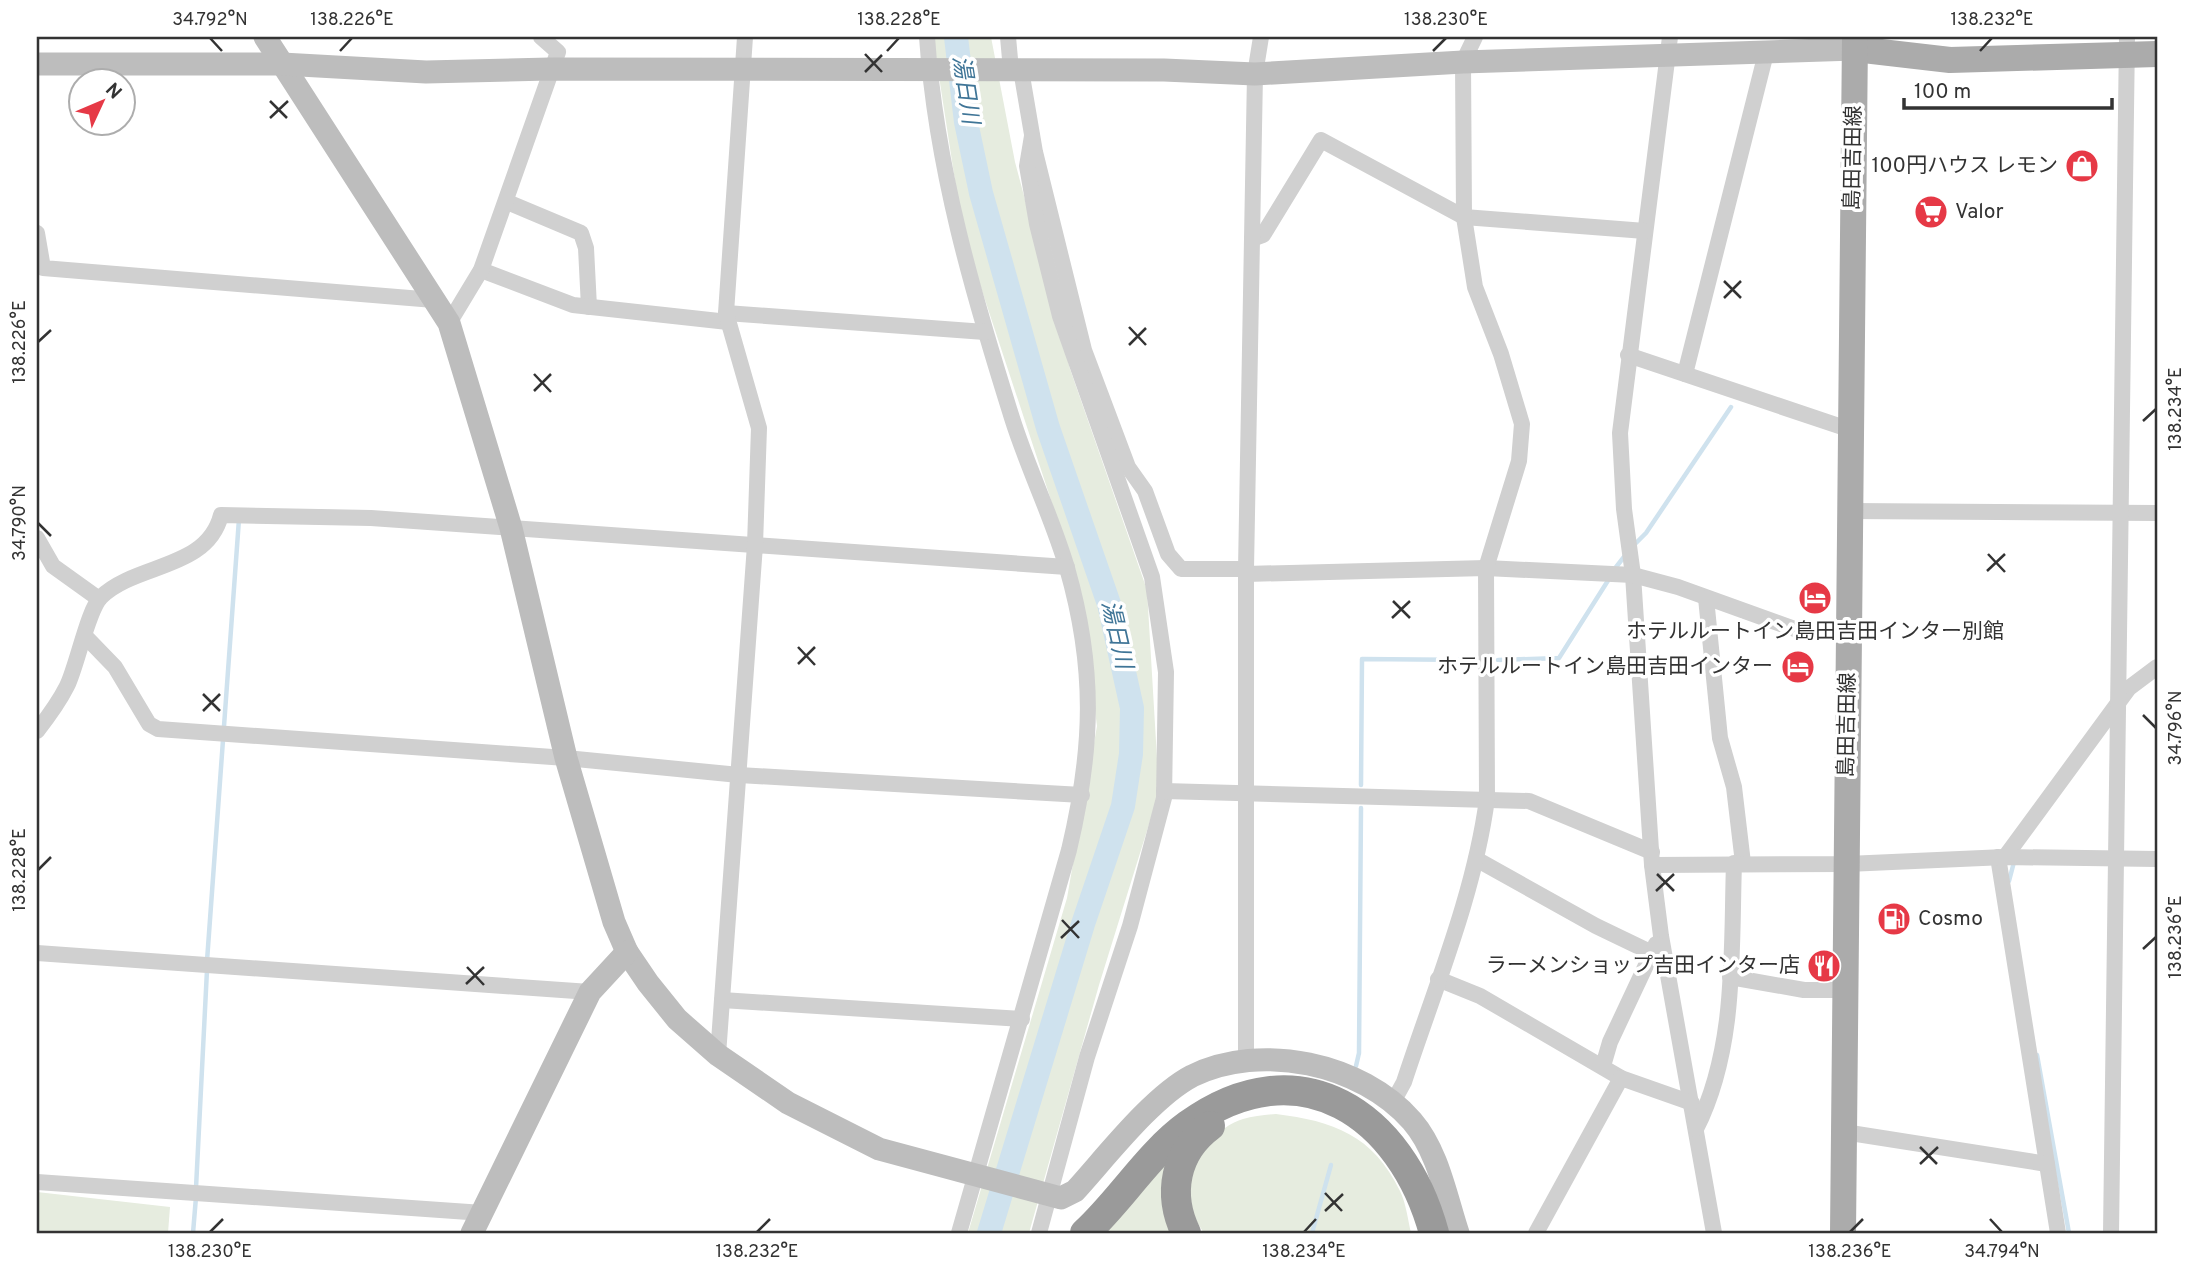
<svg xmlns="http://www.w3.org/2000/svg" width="2194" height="1270" viewBox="0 0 2194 1270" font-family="Overpass,'Noto Sans JP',sans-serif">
  <rect width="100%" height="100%" fill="#fff"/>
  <g fill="#e6ecdf">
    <polygon points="933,37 991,37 1015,162 1070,369 1147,590 1159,792 1099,985 1029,1233 968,1233 1067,898 1097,726 1078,582 963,233"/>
    <path d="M1276,1114C1333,1121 1373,1135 1400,1191C1406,1203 1408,1220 1411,1233H1204C1195,1220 1187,1204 1185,1188C1182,1162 1220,1125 1243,1119C1253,1116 1265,1115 1276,1114Z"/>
    <polygon points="1175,1151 1175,1233 1101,1233"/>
    <polygon points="37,1192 170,1207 168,1233 37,1233"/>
  </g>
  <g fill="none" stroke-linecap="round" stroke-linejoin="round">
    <g stroke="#cfe2ee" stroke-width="4.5">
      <polyline points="1633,546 1646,533 1731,407"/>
      <polyline points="1613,571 1627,553"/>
      <polyline points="1498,660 1559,658 1609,579"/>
      <polyline points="1361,785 1362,659 1475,660"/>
      <polyline points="2009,881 2014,862"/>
      <polyline points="207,961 239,519"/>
      <polyline points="2037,1055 2069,1233"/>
      <polyline points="1356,1066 1359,1053 1361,808"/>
      <polyline points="196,1188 207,970"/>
      <polyline points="193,1233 196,1197"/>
      <polyline points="1312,1233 1331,1165"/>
    </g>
    <polyline stroke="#cfe2ee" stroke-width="24" points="956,37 966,122 981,193 1048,428 1109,604 1132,708 1131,754 1123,806 1083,924 989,1233"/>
    <g stroke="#d0d0d0" stroke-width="16">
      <path d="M927,37C936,168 973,294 1012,418C1028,469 1052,517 1067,568C1096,669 1093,749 1069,850L959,1233"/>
      <polyline points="1008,37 1011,70"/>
      <polyline points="1670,37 1620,433 1624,509 1633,575 1652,865 1661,936 1714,1233"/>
      <polyline points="1021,70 1035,152 1084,350 1128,467 1145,491 1168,554 1181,569 1246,569"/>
      <polyline points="1032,136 1027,166 1037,224 1060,316 1152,577 1166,672 1164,798 1130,926 1087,1057 1039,1233"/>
      <polyline points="507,202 581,233 586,248 589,307"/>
      <polyline points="37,233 43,268 434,300"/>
      <polyline points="1252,239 1263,235 1321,140 1464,217 1645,231"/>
      <polyline points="481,270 573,305 728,322"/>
      <polyline points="726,313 985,332"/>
      <polyline points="449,323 481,270 558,52 541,37"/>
      <polyline points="1628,355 1851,430"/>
      <polyline points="1685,374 1766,53"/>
      <polyline points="1850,511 2157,513"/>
      <polyline points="37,538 53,566 99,599"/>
      <polyline points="1246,574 1486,568 1633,575 1678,587 1803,632 1849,634"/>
      <polyline points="1706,598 1720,738 1734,787 1743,863"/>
      <polyline points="85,636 115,667 149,724 158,729 566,758 739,775 1082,795"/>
      <path d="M37,731C48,717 59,702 67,686C77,666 88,609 101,597C136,563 207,570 221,515L371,518L1067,567"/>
      <polyline points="1164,791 1529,801 1652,852"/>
      <polyline points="1998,857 2058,1233"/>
      <polyline points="2005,857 2129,688 2157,667"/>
      <polyline points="1476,859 1596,926 1650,952"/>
      <polyline points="1652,865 1847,864 2005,857 2157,859"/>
      <polyline points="37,953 590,992"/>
      <polyline points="1730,977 1804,990 1845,990"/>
      <polyline points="1438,979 1480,996 1621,1078 1692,1103"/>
      <polyline points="722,1000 1022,1019"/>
      <polyline points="718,1055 755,545 759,428 726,313 745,37"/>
      <polyline points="1246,1060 1246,569 1255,74 1261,37"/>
      <polyline points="1603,1066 1610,1042 1656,944"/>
      <path d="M1392,1104L1404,1082C1434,990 1474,896 1487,799L1486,568L1519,461L1522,424L1501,354L1475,287L1464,217L1463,62L1475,37"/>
      <path d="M1696,1129C1737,1048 1731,951 1734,863"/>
      <polyline points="1844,1132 2047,1164"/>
      <polyline points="37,1182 483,1213"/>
      <polyline points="1536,1233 1621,1078"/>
      <polyline points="2111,1233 2127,37"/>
    </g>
    <g stroke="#bdbdbd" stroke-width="23">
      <path d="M265,37L449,323L511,528L566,758L614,922L627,952L648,983L677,1019L718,1055L788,1103L879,1149L1061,1198L1075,1191C1106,1157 1152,1097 1192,1076C1261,1042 1361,1063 1412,1121C1438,1151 1446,1197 1458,1233"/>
      <polyline points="37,64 282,64 426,72 550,69 1164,70 1255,74 1463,62 1855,49"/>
      <polyline points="472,1233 590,992 627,952"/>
    </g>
    <g stroke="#ababab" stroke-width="26">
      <polyline points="1855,49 1950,60 2157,54"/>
      <polyline points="1843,1233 1855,37"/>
    </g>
    <g stroke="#9a9a9a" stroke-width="30">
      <path d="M1085,1233C1121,1200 1148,1154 1188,1125C1300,1044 1402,1115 1434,1233"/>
      <path d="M1186,1233C1167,1194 1175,1152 1210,1126"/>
    </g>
  </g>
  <path fill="none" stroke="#333" stroke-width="2.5" d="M210,38L222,51M340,51L352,38M887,51L899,38M1433,51L1446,38M1980,51L1992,38M865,54L882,72M865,72L882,55M270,101L287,118M270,118L288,101M1724,281L1741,298M1724,298L1741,281M1129,327L1146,345M38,342L51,330M1129,345L1146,328M534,374L551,392M534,391L551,374M2143,421L2156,409M38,523L51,536M1988,554L2005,572M1987,571L2005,554M1393,601L1410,618M1392,618L1410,601M798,647L815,665M798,664L815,647M203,694L220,711M203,711L220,694M2143,715L2156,728M38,870L51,857M1657,874L1674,891M1656,891L1674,874M1062,920L1079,938M1061,938L1079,921M2143,949L2156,937M467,967L484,985M466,984L484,967M1920,1147L1937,1164M1920,1164L1938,1147M1325,1193L1342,1211M1325,1211L1343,1194M1990,1219L2002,1232M210,1232L223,1219M757,1232L770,1219M1304,1232L1316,1219M1850,1232L1863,1219"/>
  <defs>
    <symbol id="shop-disc" viewBox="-11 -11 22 22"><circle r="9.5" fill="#e63946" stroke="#fff"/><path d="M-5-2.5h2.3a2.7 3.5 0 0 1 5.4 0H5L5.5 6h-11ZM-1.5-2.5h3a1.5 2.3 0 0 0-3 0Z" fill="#fff"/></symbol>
    <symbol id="supermarket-disc" viewBox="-11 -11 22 22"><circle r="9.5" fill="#e63946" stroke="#fff"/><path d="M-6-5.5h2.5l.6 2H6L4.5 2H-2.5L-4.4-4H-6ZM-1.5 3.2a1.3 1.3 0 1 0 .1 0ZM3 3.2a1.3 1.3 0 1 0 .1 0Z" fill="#fff"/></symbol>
    <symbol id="hotel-disc" viewBox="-11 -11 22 22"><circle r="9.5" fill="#e63946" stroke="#fff"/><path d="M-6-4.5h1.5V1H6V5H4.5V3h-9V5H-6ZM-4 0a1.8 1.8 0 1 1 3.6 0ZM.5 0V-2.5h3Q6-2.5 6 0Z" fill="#fff"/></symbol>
    <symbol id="fuel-disc" viewBox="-11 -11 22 22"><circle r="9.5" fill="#e63946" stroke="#fff"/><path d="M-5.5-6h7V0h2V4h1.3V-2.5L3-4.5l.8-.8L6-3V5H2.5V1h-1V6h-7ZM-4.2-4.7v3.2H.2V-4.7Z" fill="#fff"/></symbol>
    <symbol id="restaurant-disc" viewBox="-11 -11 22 22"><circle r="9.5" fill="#e63946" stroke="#fff"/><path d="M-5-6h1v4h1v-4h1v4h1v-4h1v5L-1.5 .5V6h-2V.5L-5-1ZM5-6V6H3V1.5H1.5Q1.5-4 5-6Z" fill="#fff"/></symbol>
  </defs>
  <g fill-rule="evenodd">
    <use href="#shop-disc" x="2063" y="147" width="38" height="38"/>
    <use href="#supermarket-disc" x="1912" y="193" width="38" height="38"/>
    <use href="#hotel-disc" x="1796" y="579" width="38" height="38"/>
    <use href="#hotel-disc" x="1779" y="648" width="38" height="38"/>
    <use href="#fuel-disc" x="1875" y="900" width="38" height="38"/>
    <use href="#restaurant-disc" x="1805" y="947" width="38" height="38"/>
  </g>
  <g text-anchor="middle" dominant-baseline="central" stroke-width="7" stroke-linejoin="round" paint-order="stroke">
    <g font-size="21" fill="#333" stroke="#fff">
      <text transform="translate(1854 158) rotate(-89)">島田吉田線</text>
      <text transform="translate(1848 725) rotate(-89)">島田吉田線</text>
    </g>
    <g font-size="21" fill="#333" stroke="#fff" text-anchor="end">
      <text x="2058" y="166">100円ハウス レモン</text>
      <text x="1955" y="212" text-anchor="start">Valor</text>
      <text x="1815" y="632" text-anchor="middle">ホテルルートイン島田吉田インター別館</text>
      <text x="1773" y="667">ホテルルートイン島田吉田インター</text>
      <text x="1918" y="919" text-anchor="start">Cosmo</text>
      <text x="1800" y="966">ラーメンショップ吉田インター店</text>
    </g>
    <g font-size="23" font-style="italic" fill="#3f7597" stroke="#fff">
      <text transform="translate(964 90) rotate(81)">湯日川</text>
      <text transform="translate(1115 635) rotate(77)">湯日川</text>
    </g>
  </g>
  <rect width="2194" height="1270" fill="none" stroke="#ffffff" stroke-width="77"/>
  <g transform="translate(102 102) rotate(46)"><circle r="33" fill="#ffffff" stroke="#adadad" stroke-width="2"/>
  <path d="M0-5L12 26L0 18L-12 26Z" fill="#e63946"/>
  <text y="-10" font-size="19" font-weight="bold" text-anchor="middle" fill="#333333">N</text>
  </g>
  <path d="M1904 98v10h208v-10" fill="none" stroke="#333333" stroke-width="3.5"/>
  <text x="1914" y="98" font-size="21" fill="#333333" stroke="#ffffff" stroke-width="5" paint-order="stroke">100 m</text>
  <rect x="38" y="38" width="2118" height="1194" fill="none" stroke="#333" stroke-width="2.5"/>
  <g font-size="18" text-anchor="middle" fill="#333">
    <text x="210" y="25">34.792°N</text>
    <text x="352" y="25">138.226°E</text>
    <text x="899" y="25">138.228°E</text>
    <text x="1446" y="25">138.230°E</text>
    <text x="1992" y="25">138.232°E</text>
    <text transform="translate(19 342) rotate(-90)" y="6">138.226°E</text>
    <text transform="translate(2175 409) rotate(-90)" y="6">138.234°E</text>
    <text transform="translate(19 523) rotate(-90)" y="6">34.790°N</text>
    <text transform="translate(2175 728) rotate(-90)" y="6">34.796°N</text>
    <text transform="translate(19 870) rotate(-90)" y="6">138.228°E</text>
    <text transform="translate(2175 937) rotate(-90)" y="6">138.236°E</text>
    <text x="210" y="1257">138.230°E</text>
    <text x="757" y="1257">138.232°E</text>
    <text x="1304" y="1257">138.234°E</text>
    <text x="1850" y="1257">138.236°E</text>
    <text x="2002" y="1257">34.794°N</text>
  </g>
</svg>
